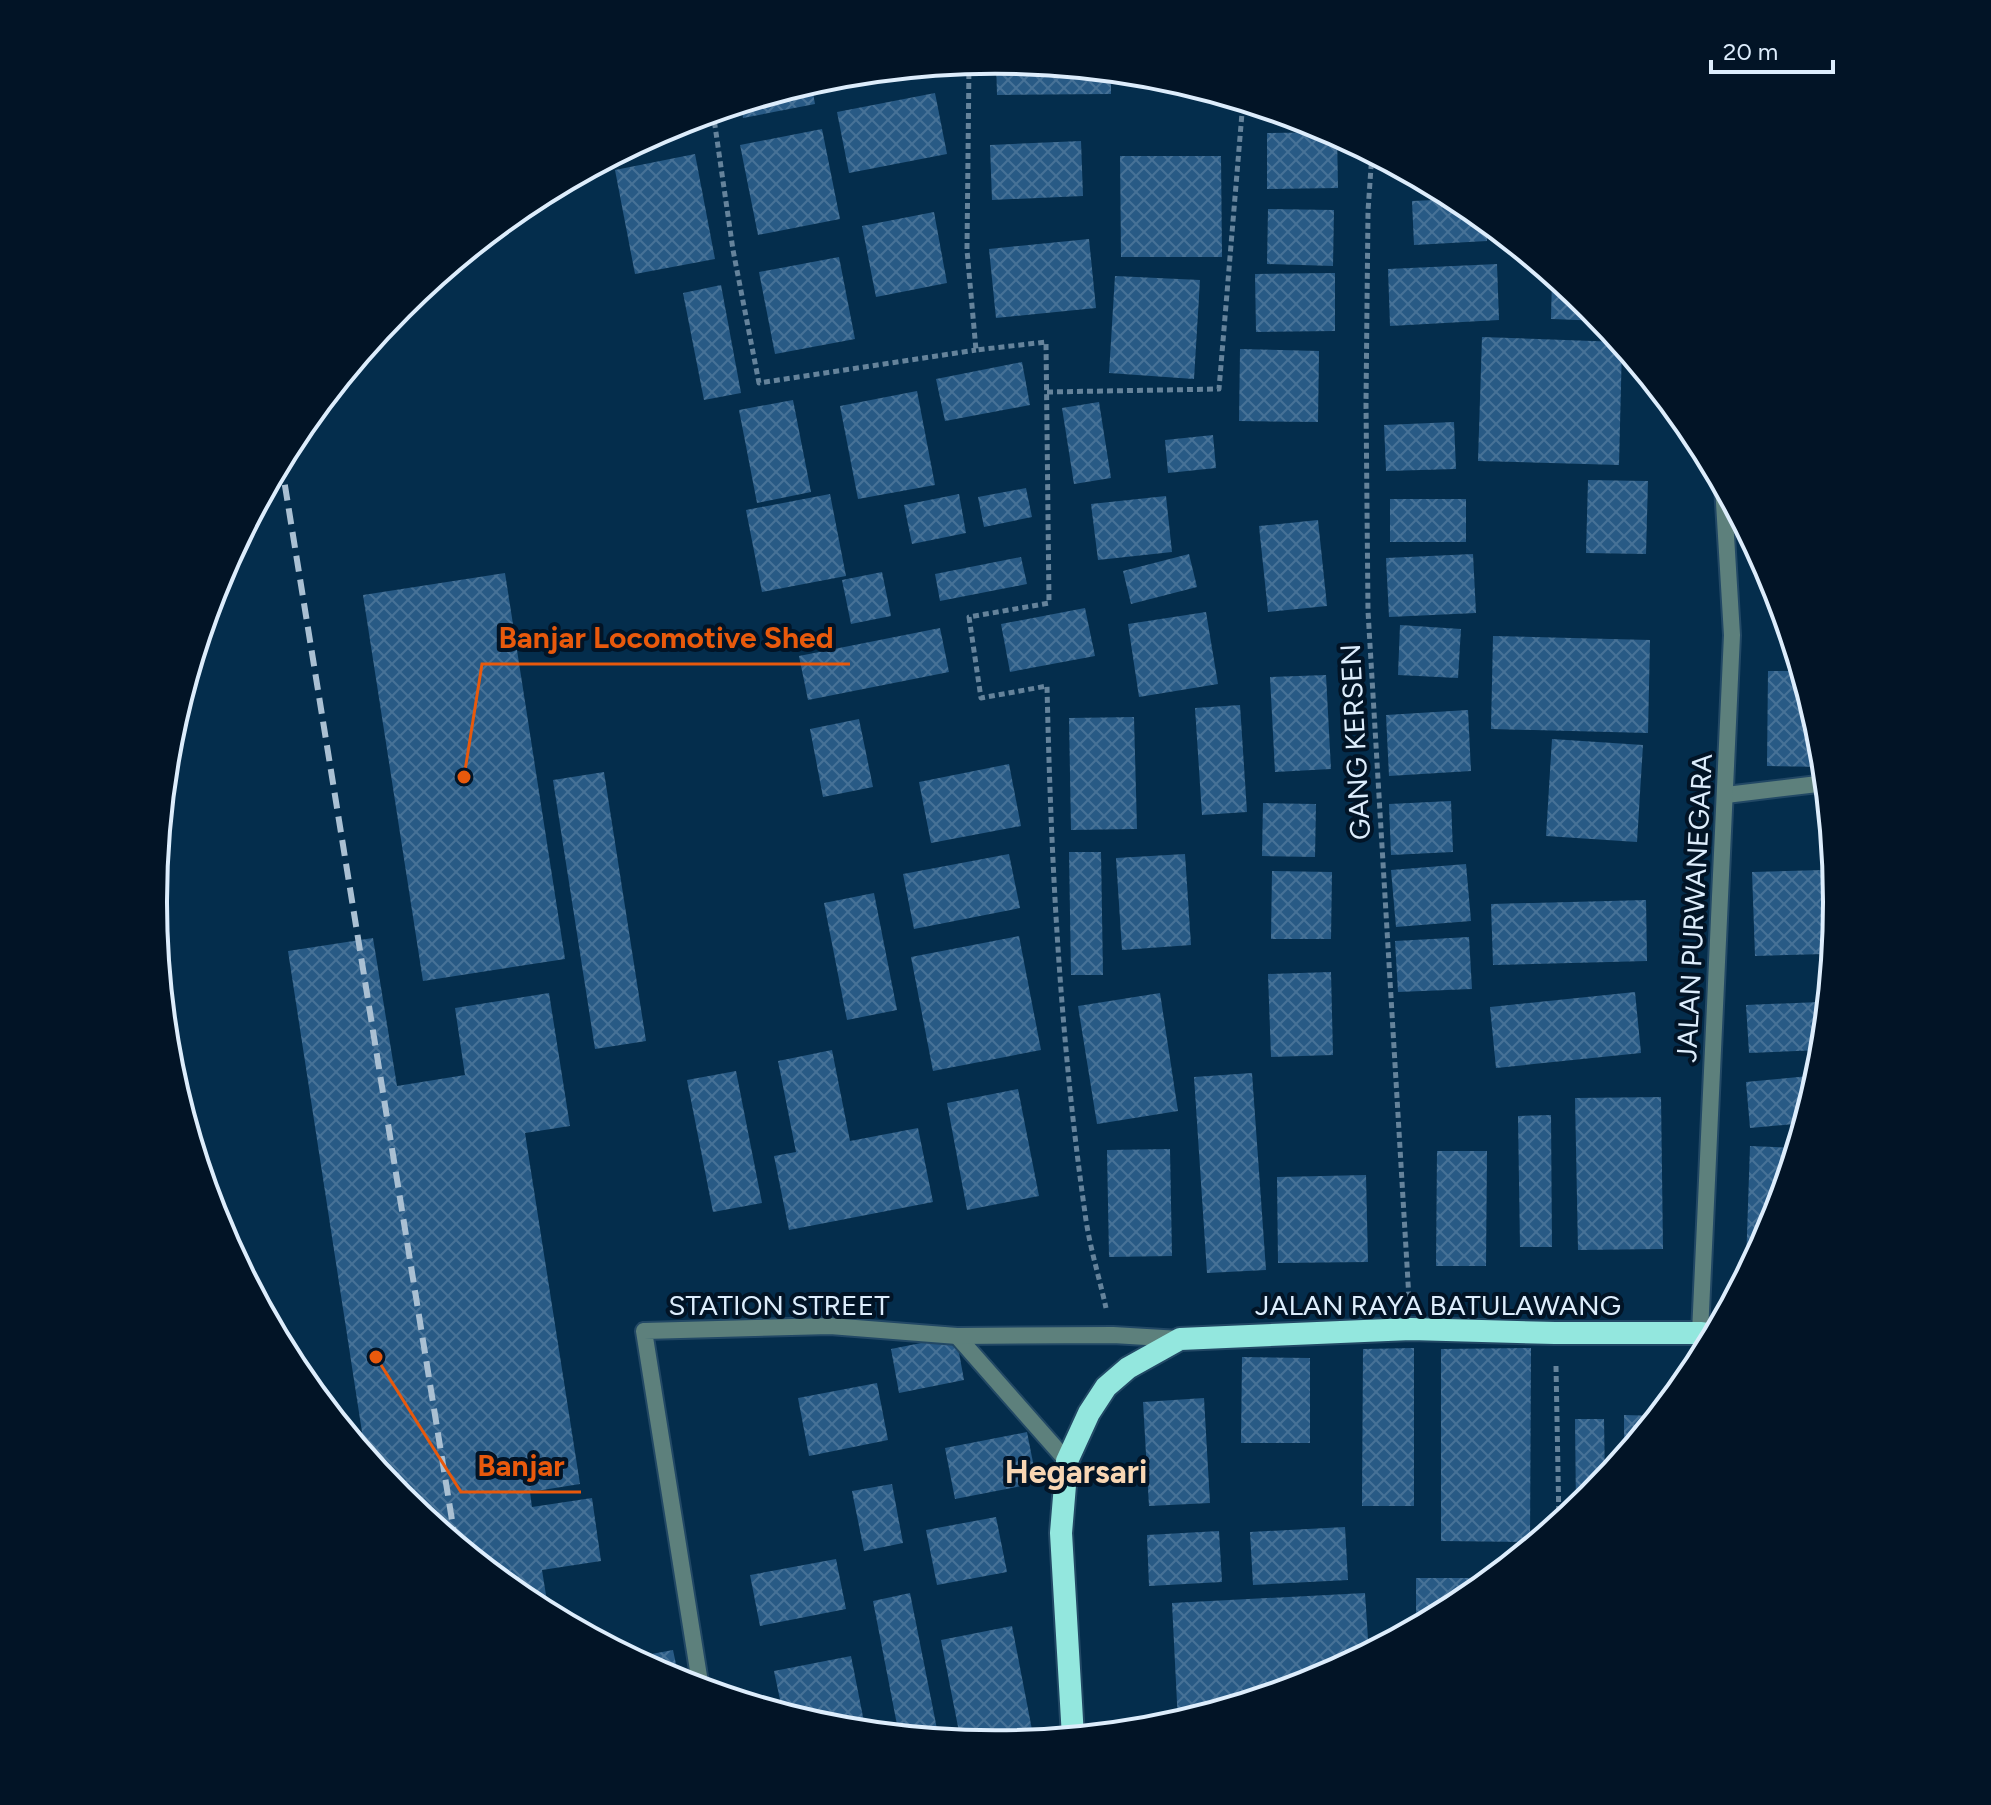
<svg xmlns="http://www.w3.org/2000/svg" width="1991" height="1805" viewBox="0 0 1991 1805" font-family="Figtree,sans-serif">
  <defs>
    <pattern id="building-cross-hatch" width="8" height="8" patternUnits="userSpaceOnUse" patternTransform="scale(2)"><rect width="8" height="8" fill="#285a85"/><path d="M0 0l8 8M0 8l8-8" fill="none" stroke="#477297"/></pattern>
  </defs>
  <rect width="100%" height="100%" fill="#042d4c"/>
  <g fill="url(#building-cross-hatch)">
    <polygon points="996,60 1111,71 1111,94 997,95"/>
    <polygon points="811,82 815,104 743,118 741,104"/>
    <polygon points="935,93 947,154 849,173 837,112"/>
    <polygon points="695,117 698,130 645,140 674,124"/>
    <polygon points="822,129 840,219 758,235 740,145"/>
    <polygon points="1334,132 1337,134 1338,188 1267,189 1267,133"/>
    <polygon points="1081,141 1083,196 992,200 990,145"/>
    <polygon points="695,154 715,259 635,274 615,170"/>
    <polygon points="1120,156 1221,156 1222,257 1121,257"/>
    <polygon points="1457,199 1486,220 1487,241 1414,245 1412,201"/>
    <polygon points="1268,209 1334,210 1333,266 1267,264"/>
    <polygon points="934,212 947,283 876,297 862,226"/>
    <polygon points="1089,239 1096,308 996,318 989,249"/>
    <polygon points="839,257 855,339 775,354 759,272"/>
    <polygon points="1497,264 1499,320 1390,326 1388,269"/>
    <polygon points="1335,273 1335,331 1256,332 1255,274"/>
    <polygon points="1552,275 1592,307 1603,321 1551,319"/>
    <polygon points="1115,276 1200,280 1194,379 1109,373"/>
    <polygon points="721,285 741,393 704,400 683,293"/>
    <polygon points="1482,337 1620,342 1622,345 1619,465 1478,461"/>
    <polygon points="1240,349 1319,351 1318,422 1239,421"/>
    <polygon points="1022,362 1030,405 945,421 936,379"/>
    <polygon points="917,391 935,485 858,499 840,406"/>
    <polygon points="793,400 811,492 757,503 739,410"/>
    <polygon points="1099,402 1111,478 1074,484 1062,408"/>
    <polygon points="1454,422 1456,469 1386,471 1384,425"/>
    <polygon points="1213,435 1216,468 1168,473 1165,440"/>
    <polygon points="1588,480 1648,481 1646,554 1586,553"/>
    <polygon points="1026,488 1032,517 984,527 978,497"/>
    <polygon points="830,494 846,576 762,592 746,510"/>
    <polygon points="959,494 966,533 912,544 904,505"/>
    <polygon points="1166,496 1172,552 1098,560 1091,504"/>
    <rect x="1390" y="499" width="76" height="43"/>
    <polygon points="1318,520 1327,606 1268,612 1259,526"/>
    <polygon points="1189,554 1197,587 1131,604 1123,571"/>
    <polygon points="1473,554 1476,613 1389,617 1386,558"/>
    <polygon points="1021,557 1027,584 940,601 935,574"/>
    <polygon points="882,572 891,616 851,624 842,580"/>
    <polygon points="505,573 565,959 423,981 363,595"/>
    <polygon points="1085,608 1095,656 1010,672 1001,624"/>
    <polygon points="1206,612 1218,684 1139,697 1128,624"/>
    <polygon points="1400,625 1461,629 1458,678 1398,675"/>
    <polygon points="940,628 949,672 808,700 799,656"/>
    <polygon points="1787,628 1788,628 1799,663 1788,663"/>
    <polygon points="1493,636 1650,640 1648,733 1491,729"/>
    <polygon points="1768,671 1802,671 1822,739 1825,767 1767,766"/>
    <polygon points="1326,675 1331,769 1275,772 1270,677"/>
    <polygon points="1240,705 1247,812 1202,815 1195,708"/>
    <polygon points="1468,710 1471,771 1389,776 1386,715"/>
    <polygon points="1134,717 1137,829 1071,830 1069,718"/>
    <polygon points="859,719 873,787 823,797 810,729"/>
    <polygon points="1552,739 1643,745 1637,842 1546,836"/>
    <polygon points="1009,764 1021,826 931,843 919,782"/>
    <polygon points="604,772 646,1041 595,1049 553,780"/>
    <polygon points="1451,801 1453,852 1391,855 1389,804"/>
    <polygon points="1263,803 1316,804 1315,857 1262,856"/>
    <polygon points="1069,852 1101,852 1103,975 1071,975"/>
    <polygon points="1009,854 1020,908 914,929 903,874"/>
    <polygon points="1185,854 1191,945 1122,950 1116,858"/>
    <polygon points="1466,864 1471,921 1396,927 1391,870"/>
    <polygon points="1823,870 1825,954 1755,956 1752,872"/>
    <polygon points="1272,871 1332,872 1331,939 1271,939"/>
    <polygon points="874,893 897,1010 847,1020 824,903"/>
    <polygon points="1646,900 1647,961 1493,965 1491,904"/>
    <polygon points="1019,936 1041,1050 933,1071 911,957"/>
    <polygon points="1469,937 1472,989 1398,992 1395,941"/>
    <polygon points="373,938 397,1086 465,1075 455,1008 549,993 570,1126 525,1133 580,1484 530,1492 532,1507 592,1498 601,1561 542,1570 549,1614 527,1603 399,1498 366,1458 288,951"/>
    <polygon points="1331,972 1333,1055 1271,1057 1268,974"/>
    <polygon points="1635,992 1641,1053 1496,1068 1490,1007"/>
    <polygon points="1160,993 1178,1111 1097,1124 1078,1006"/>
    <polygon points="1820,1002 1822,1050 1749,1053 1746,1005"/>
    <polygon points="832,1050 850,1141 918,1128 933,1202 789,1230 774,1156 796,1152 778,1061"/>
    <polygon points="736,1071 762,1203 713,1212 687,1080"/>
    <polygon points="1252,1073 1266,1270 1207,1273 1194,1077"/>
    <polygon points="1819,1075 1805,1123 1750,1128 1746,1082"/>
    <polygon points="1018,1089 1039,1196 967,1210 947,1103"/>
    <polygon points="1661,1097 1663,1249 1578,1250 1575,1098"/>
    <polygon points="1551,1115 1552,1247 1520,1247 1518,1116"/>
    <polygon points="1750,1146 1797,1148 1774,1225 1753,1264 1746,1264"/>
    <polygon points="1170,1149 1172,1256 1109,1257 1107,1150"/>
    <polygon points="1437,1151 1487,1151 1486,1266 1436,1266"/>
    <polygon points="1366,1175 1368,1262 1278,1263 1277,1177"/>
    <polygon points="956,1336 964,1380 899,1393 891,1349"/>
    <polygon points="1414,1348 1414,1506 1362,1506 1363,1349"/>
    <polygon points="1531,1348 1530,1542 1441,1541 1441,1349"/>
    <polygon points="1242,1357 1310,1358 1310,1443 1241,1443"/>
    <polygon points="877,1383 888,1440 809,1456 798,1398"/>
    <polygon points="1204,1398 1210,1503 1149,1506 1143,1402"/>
    <polygon points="1624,1415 1659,1416 1624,1459"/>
    <polygon points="1575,1419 1604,1419 1605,1482 1591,1499 1576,1511"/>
    <polygon points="1027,1432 1037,1483 955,1499 945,1448"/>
    <polygon points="892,1484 903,1543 864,1551 852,1491"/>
    <polygon points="996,1517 1007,1572 937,1585 926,1530"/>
    <polygon points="1345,1527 1348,1580 1253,1585 1250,1532"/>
    <polygon points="1219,1531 1222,1582 1149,1586 1147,1535"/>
    <polygon points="836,1559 846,1609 760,1626 750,1575"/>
    <polygon points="1416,1578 1473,1578 1473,1595 1416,1628"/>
    <polygon points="910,1593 939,1739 899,1735 873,1601"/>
    <polygon points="1365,1593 1369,1654 1317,1681 1178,1723 1172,1603"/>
    <polygon points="1012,1626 1033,1735 986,1744 961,1742 941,1640"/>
    <polygon points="673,1650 680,1683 630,1658"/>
    <polygon points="851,1656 866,1732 831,1729 783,1714 774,1671"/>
  </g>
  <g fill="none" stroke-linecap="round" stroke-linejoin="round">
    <defs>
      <g id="minor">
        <polyline points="1726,795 1826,783"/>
        <polyline points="957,1336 1067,1461"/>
        <polyline points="701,1689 644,1331 830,1326 957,1336 1113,1335 1180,1339"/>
      </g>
      <polyline id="tertiary" points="1700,1333 1732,635 1723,486"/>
      <polyline id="trunk" points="1073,1737 1061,1533 1067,1461 1089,1413 1106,1387 1128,1368 1180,1339 1411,1329 1555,1333 1700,1333 1715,1335"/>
    </defs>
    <use href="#minor" stroke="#224865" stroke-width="20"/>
    <use href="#tertiary" stroke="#224865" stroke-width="20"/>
    <use href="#trunk" stroke="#224865" stroke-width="26"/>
    <g stroke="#65839b" stroke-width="5" stroke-dasharray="6 4" stroke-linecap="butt">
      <path d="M969,63L967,250L976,350L1046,342L1049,603L969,617L981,698L1047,686C1051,862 1060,1038 1085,1213C1089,1245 1099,1276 1106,1308"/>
      <polyline points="713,112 733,250 759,383 976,350"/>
      <polyline points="1372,153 1368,211 1366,403 1368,611 1409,1299"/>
      <polyline points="1047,392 1219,389 1243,101"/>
      <polyline points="1556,1366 1559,1524"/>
    </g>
    <use href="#minor" stroke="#5d807c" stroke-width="16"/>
    <use href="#tertiary" stroke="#5d807c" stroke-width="16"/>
    <use href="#trunk" stroke="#93e7de" stroke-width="22"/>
    <polyline stroke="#aac0d3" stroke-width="6" stroke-dasharray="16 8" stroke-linecap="butt" points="281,461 456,1545"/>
  </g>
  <g text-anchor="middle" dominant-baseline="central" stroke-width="8" stroke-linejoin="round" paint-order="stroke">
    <g font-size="28" fill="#ddedfc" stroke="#021426">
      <text transform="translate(1355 742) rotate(-93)">GANG KERSEN</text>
      <text transform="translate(1694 908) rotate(-87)">JALAN PURWANEGARA</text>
      <text x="779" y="1305">STATION STREET</text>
      <text x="1438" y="1305">JALAN RAYA BATULAWANG</text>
    </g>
    <g font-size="32" font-weight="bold" fill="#f8d6b3" stroke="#021426">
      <text x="1076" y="1472">Hegarsari</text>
    </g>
  </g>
  <path d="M0 0H1991V1805H0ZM167 902a828 828 0 1 1 1656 0a828 828 0 1 1-1656 0Z" fill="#021426" fill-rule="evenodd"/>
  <path fill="none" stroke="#ddedfc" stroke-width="4" d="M167 902a828 828 0 1 1 1656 0a828 828 0 1 1-1656 0Z"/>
  <path fill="none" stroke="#e8590c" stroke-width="3" d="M464 777L482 664H850M376 1357L461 1492H581"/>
  <g fill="#e8590c" stroke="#021426" stroke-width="3">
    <circle cx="464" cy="777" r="8"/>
    <circle cx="376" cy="1357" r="8"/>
  </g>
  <g font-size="30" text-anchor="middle" font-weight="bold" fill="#e8590c" stroke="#021426" stroke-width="8" stroke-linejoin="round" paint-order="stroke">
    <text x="666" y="648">Banjar Locomotive Shed</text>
    <text x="521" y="1476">Banjar</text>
  </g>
  <path d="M1711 60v12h122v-12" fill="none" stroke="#ddedfc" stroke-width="4"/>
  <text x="1723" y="60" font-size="24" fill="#ddedfc" stroke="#021426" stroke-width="6" paint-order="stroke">20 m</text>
</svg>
